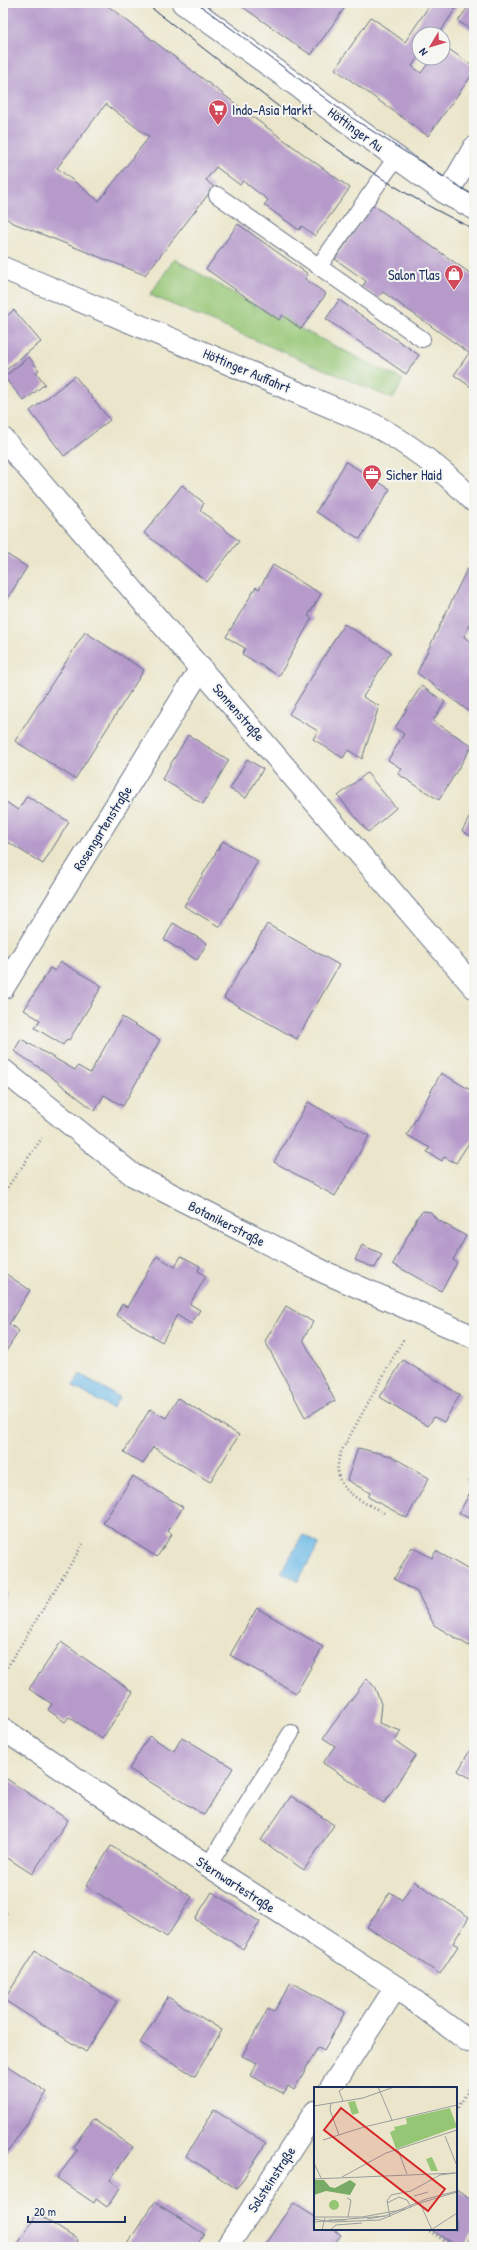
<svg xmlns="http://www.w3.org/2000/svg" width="477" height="2250" viewBox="0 0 477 2250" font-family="'Patrick Hand',sans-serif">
  <rect width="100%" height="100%" fill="#f6f6f2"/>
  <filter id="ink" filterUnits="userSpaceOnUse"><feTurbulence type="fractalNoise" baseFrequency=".025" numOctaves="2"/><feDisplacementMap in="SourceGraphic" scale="8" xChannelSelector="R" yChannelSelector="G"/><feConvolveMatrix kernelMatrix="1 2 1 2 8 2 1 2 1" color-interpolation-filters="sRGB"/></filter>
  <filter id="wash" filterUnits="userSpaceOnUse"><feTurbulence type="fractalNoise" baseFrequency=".012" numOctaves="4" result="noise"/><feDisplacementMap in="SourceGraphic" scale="16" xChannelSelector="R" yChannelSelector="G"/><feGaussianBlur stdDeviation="0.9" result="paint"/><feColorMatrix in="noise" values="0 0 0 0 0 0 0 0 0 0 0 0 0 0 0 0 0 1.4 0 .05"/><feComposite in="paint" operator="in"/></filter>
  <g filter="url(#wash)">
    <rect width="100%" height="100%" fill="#ebe6cb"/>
    <polygon fill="#95c675" stroke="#587a6a" points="174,259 279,319 282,315 301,329 403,380 393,399 150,295"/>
    <g fill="#6cb9e6" stroke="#4474a2">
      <polygon points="80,1374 119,1397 112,1409 73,1386"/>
      <polygon points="303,1535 319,1544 298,1581 281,1572"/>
    </g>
    <g id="blocks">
      <g fill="#b59aca" fill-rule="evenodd">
        <path d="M3,3H104L254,118L350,188L315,236L302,226L299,230L264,205L268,200L243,181L240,185L216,167L206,180L214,187L145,275L11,222L3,215ZM106,104L149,137L99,201L57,168Z"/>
        <polygon points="237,3 348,3 311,55"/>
        <polygon points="431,3 459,3 439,34 419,34 419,56 412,66 421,73 432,58 443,58 443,45 474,67 474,72 428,136 335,69 371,17 405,42"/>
        <polygon points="471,3 474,3 474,32 458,21"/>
        <polygon points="373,205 474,276 474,389 454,375 469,353 383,292 378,298 362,287 366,281 335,259"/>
        <polygon points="238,224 308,274 305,279 326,294 301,329 282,315 279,320 206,269"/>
        <polygon points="339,300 419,355 406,374 326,319"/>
        <polygon points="14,310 41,342 3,372 3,319"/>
        <polygon points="29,357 39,370 36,372 45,384 24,401 4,377"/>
        <polygon points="75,376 110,420 64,456 30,411"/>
        <polygon points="346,462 390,489 360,539 316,512"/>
        <polygon points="182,485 204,503 200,510 239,541 207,582 144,533"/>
        <polygon points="3,552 27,567 3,606"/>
        <polygon points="273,565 321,594 308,616 312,618 279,676 242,654 245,648 226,637 256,587 259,589"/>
        <polygon points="467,569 474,572 474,614 464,637 474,644 474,715 417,673"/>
        <polygon points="344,624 391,652 363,697 379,706 362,759 348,750 343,758 313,739 318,731 289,714"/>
        <polygon points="85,632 144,670 75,779 15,741"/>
        <polygon points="421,686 445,702 433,721 472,746 439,800 398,774 402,769 388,760 404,734 395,728"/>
        <polygon points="188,735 229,760 203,804 162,779"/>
        <polygon points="247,759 263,769 246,798 230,789"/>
        <polygon points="367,773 396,808 368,832 338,796"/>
        <polygon points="27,796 69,822 43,864 3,839 3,800 18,810"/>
        <polygon points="474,809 474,838 462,831"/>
        <polygon points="223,841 258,861 220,927 184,906"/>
        <polygon points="173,923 207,943 197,960 164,940"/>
        <polygon points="267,924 339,965 297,1039 224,998"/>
        <polygon points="61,962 102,986 69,1040 67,1039 63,1045 35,1028 40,1020 24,1010 50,968 55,971"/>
        <polygon points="122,1017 160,1040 123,1106 104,1095 95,1111 40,1068 14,1051 21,1039 75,1070 78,1066 90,1073"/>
        <polygon points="441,1073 474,1092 474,1135 456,1163 444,1157 442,1161 427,1152 430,1148 407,1135"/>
        <polygon points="308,1102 369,1136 335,1196 274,1162"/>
        <polygon points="423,1211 431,1212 436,1219 466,1236 453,1260 457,1263 441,1291 393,1264 418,1216"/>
        <polygon points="362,1245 382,1254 375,1268 355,1260"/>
        <polygon points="157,1256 175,1267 181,1256 200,1266 198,1271 206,1276 190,1304 200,1310 191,1324 177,1315 162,1342 116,1315 122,1304 127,1307"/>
        <polygon points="6,1274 30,1290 9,1324 19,1331 3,1356 3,1278"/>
        <polygon points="286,1306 313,1322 303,1339 335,1401 305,1417 265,1341"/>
        <polygon points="403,1360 460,1395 444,1422 434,1417 428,1426 380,1397"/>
        <polygon points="178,1398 239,1435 210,1482 153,1447 143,1464 124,1452 150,1409 166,1418"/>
        <polygon points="358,1448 391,1456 429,1478 407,1518 368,1497 370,1493 347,1480"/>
        <polygon points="474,1472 474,1521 459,1513 473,1487 468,1484"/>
        <polygon points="133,1476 183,1507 168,1531 172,1534 157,1557 103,1523"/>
        <polygon points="412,1547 432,1558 436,1551 474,1573 474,1638 469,1646 434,1625 417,1592 394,1579"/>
        <polygon points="3,1591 7,1593 3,1600"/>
        <polygon points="257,1608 323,1647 296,1693 230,1655"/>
        <polygon points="61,1642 133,1692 102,1739 69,1717 65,1722 48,1710 52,1704 29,1689"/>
        <polygon points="367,1678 375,1688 381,1704 379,1723 401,1731 395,1741 416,1755 384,1803 323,1763 335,1746 323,1738"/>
        <polygon points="149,1736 174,1751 182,1737 233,1768 204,1815 129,1769"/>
        <polygon points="474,1743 474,1780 458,1771"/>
        <polygon points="7,1779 68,1820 32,1874 3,1855 3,1786"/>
        <polygon points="291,1796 334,1825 304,1870 261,1840"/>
        <polygon points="111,1846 192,1897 167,1937 86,1886"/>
        <polygon points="414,1881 469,1917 453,1943 458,1946 440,1974 367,1927 390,1892 402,1900"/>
        <polygon points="212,1892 260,1922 243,1949 195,1919"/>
        <polygon points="3,1910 7,1913 3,1919"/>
        <polygon points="35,1951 117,2002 86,2052 4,2000"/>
        <polygon points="291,1982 345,2012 324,2050 318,2047 294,2090 288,2086 284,2094 250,2075 257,2063 242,2056 268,2009 274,2012"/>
        <polygon points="168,1997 222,2030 195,2076 140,2043"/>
        <polygon points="3,2063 47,2092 3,2159"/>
        <polygon points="214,2110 266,2143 237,2189 186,2156"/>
        <polygon points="93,2119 133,2147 110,2180 120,2188 107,2207 96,2199 94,2203 57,2178 77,2150 73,2147"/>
        <polygon points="456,2189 474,2201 474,2232 464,2247 458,2247 430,2229 456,2229"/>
        <polygon points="155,2202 204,2234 196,2247 125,2247"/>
        <polygon points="293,2203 315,2217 315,2229 332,2229 341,2235 332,2247 263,2247"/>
        <polygon points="37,2214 78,2240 74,2247 16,2247"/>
      </g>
    </g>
  </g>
  <g filter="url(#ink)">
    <use href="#blocks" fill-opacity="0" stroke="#646f84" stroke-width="1"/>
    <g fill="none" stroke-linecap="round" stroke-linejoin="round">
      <defs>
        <g id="lane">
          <polyline points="217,195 422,339"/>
          <polyline points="319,266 396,158"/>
          <polyline points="208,1866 291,1733"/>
        </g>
        <g id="street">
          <polyline points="447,194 474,148"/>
          <polyline points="3,988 201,668"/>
          <polyline points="3,1070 133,1175 324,1272 474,1337"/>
          <polyline points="3,1729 124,1811 396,1987 468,2041"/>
          <polyline points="331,2088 396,1987"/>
          <polyline points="227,2247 315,2112"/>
        </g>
        <g id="secondary">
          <path d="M3,268L374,425C411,445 444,471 474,501"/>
          <polyline points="3,439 474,987"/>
        </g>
        <polyline id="primary" points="183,3 447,194 474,208"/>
      </defs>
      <use href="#lane" stroke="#646f84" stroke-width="18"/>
      <use href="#street" stroke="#646f84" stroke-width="24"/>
      <use href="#secondary" stroke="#646f84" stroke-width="24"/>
      <use href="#primary" stroke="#646f84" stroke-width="24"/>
      <g stroke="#646f84" stroke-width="2.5" stroke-dasharray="1 3" stroke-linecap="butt">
        <polyline points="3,1194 42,1138"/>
        <path d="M384,1513C357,1498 326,1488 342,1450L404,1338"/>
        <polyline points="3,1674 83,1544"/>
        <polyline points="456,2111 474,2080"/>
        <polyline points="426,2229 454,2247"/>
      </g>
      <use href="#lane" stroke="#fff" stroke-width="16"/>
      <use href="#street" stroke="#fff" stroke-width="22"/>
      <use href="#secondary" stroke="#fff" stroke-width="22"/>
      <use href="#primary" stroke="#fff" stroke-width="22"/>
      <g stroke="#1b2f5e" stroke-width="1">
        <path d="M145,3C251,84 352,172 474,229"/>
        <polyline points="197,3 349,116 474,196"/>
      </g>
    </g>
  </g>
  <defs>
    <symbol id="supermarket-pin" viewBox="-11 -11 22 30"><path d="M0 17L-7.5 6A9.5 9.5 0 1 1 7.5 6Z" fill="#d1495b" stroke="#f6f6f2"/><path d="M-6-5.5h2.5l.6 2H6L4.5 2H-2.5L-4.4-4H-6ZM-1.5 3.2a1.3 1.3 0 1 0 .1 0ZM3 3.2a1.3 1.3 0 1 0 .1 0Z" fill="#fff"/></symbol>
    <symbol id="shop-pin" viewBox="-11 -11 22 30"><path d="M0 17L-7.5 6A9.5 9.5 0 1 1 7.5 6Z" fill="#d1495b" stroke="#f6f6f2"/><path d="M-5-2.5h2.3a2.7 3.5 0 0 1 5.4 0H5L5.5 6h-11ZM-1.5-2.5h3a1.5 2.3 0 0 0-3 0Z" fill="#fff"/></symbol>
    <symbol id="office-pin" viewBox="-11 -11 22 30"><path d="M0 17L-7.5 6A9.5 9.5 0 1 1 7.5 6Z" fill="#d1495b" stroke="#f6f6f2"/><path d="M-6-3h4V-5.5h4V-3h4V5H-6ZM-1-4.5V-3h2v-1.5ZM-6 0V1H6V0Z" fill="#fff"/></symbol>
  </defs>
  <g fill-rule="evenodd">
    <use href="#supermarket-pin" x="207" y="98" width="22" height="30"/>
    <use href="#shop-pin" x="443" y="263" width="22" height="30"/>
    <use href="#office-pin" x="361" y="463" width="22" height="30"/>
  </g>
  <g text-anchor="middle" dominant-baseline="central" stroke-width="4" stroke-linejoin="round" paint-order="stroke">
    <g font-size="14" fill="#1b2f5e" stroke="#f6f6f2" text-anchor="start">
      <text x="232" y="109">Indo-Asia Markt</text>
      <text x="440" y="274" text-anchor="end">Salon Tlas</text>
      <text x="386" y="474">Sicher Haid</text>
    </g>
    <g font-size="14" fill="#1b2f5e" stroke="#f6f6f2">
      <text transform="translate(356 129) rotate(36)">Höttinger Au</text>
      <text transform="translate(247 370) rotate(23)">Höttinger Auffahrt</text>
      <text transform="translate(239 712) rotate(49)">Sonnenstraße</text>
      <text transform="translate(102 828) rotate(-58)">Rosengartenstraße</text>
      <text transform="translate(227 1223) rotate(27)">Botanikerstraße</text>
      <text transform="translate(236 1884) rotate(33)">Sternwartestraße</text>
      <text transform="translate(271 2179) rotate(-57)">Solsteinstraße</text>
    </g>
  </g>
  <g transform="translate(314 2087)">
    <rect width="143" height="143" fill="#ebe6cb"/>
    <path d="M41,14L45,26L38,28L34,15ZM136,21L143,40L82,62L76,45L81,43L80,40L93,37L92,31ZM118,70L124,84H117L112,72ZM15 118a5 5 0 1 1 10 0a5 5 0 1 1-10 0Z" fill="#95c675"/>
    <path d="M0,93H10L16,100L21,101L36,93L42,97L36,108L12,104L0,108Z" fill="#78ab66"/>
    <path fill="none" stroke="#989d9f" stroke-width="1" d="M64,0L78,33M29,14L25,4L31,0M17,16L16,23L25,48M0,19L49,11L80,0M131,49L143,79M9,53L50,40L143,18M84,63L93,87M0,76L7,91M28,90L72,66L143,43M0,92L142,86M100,109L114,105M33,111L37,113L34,130M73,116L85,110L93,113L97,120M106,116L118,143M0,130H48L92,122M76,130L73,114L77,108L97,104L126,88L141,86M0,132L18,135L66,133L106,116L143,105M53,132L71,129M15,133H32M0,135L71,129L112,112L143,104M8,143L11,131M16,143L22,138L48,136M117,143L143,126"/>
    <path fill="#d62828" fill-opacity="0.15" stroke="#d62828" stroke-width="2" d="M27,21L131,102L114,124L10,43Z"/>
    <rect width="143" height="143" fill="none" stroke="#1b2f5e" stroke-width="2"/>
  </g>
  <rect width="477" height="2250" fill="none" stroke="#f6f6f2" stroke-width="16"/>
  <g transform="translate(431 46) rotate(232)"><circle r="19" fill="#f6f6f2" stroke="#9ea6b7"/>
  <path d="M0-3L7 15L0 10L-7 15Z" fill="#d1495b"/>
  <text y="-6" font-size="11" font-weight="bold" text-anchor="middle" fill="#1b2f5e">N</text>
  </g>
  <path d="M28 2216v6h97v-6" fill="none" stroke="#1b2f5e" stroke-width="2"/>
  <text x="34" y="2216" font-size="12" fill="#1b2f5e" stroke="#f6f6f2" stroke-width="3" paint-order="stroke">20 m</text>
</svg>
